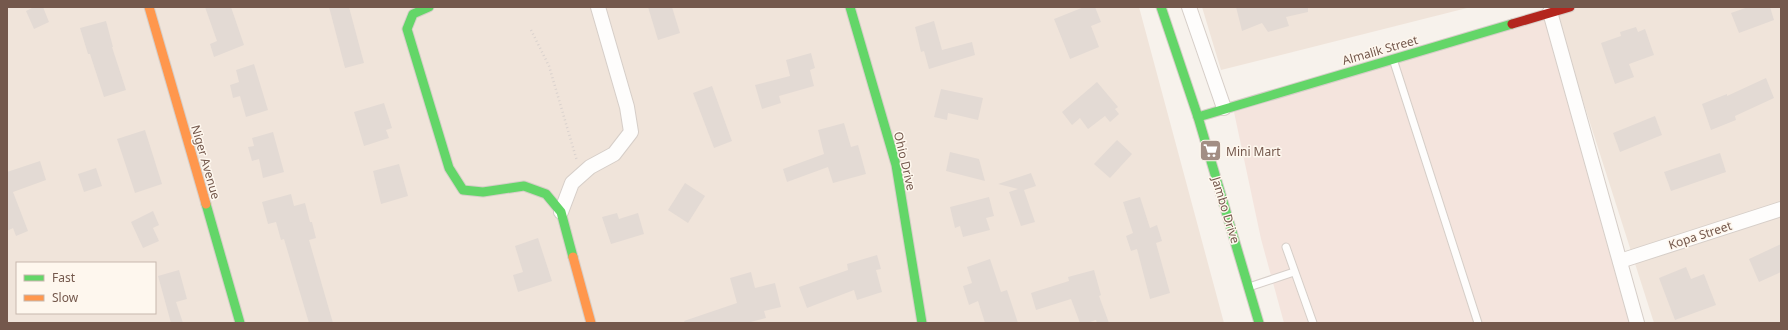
<svg xmlns="http://www.w3.org/2000/svg" width="1788" height="330" viewBox="0 0 1788 330" font-family="'Noto Sans',sans-serif">
  <rect width="100%" height="100%" fill="#f7f2ec"/>
  <g fill="#f0e4da" fill-rule="evenodd">
    <path d="M7,7H1139L1224,323H7ZM17,263H155V313H17Z"/>
    <polygon points="1202,7 1471,7 1221,70"/>
    <polygon points="1553,7 1781,7 1781,323 1654,323"/>
  </g>
  <polygon fill="#f4e4dd" points="1546,17 1631,323 1284,323 1261,239 1234,112"/>
  <g fill="#e3dad4">
    <polygon points="34,7 43,7 49,22 34,29 26,11"/>
    <polygon points="205,7 231,7 244,45 214,57 210,44 217,41"/>
    <polygon points="329,7 349,7 364,63 345,68"/>
    <polygon points="648,7 672,7 680,33 658,40"/>
    <polygon points="1084,7 1095,7 1101,22 1091,26 1099,47 1070,59 1054,19"/>
    <polygon points="1236,7 1308,7 1308,12 1286,17 1289,26 1268,32 1262,23 1242,31"/>
    <polygon points="1748,7 1770,7 1774,20 1739,33 1731,13"/>
    <polygon points="106,21 113,47 112,47 126,90 104,97 90,54 88,54 80,28"/>
    <polygon points="934,21 942,50 972,42 975,55 929,69 924,51 921,52 915,27"/>
    <polygon points="1636,27 1638,32 1645,29 1654,55 1629,64 1634,77 1615,84 1601,43 1621,36 1620,32"/>
    <polygon points="811,53 815,68 810,70 814,86 779,96 781,103 762,109 755,85 790,76 786,60"/>
    <polygon points="254,64 268,110 246,117 240,96 233,98 230,85 239,82 236,70"/>
    <polygon points="1766,78 1774,98 1735,116 1736,120 1711,130 1702,104 1727,94 1727,96"/>
    <polygon points="1097,82 1118,107 1115,109 1119,114 1110,122 1105,116 1088,129 1080,118 1072,125 1062,112"/>
    <polygon points="712,86 732,141 714,148 693,93"/>
    <polygon points="941,89 983,98 978,120 948,113 947,120 934,117"/>
    <polygon points="384,103 392,128 386,130 389,138 364,146 354,112"/>
    <polygon points="1655,116 1662,135 1620,152 1613,133"/>
    <polygon points="844,123 851,147 858,145 866,174 833,183 828,167 787,182 783,169 824,154 818,130"/>
    <polygon points="145,130 162,184 135,193 117,139"/>
    <polygon points="273,132 284,172 263,178 259,159 252,161 248,147 254,146 252,138"/>
    <polygon points="1117,140 1132,154 1110,178 1094,164"/>
    <polygon points="950,152 979,159 985,181 946,171"/>
    <polygon points="1720,153 1726,172 1671,191 1664,172"/>
    <polygon points="40,161 46,180 13,192 28,231 16,236 13,228 7,231 7,172"/>
    <polygon points="399,164 408,196 381,204 373,171"/>
    <polygon points="96,168 102,186 84,192 78,174"/>
    <polygon points="1031,173 1036,186 1024,190 1035,222 1021,226 1009,192 1018,189 998,184"/>
    <polygon points="685,183 705,196 688,223 668,210"/>
    <polygon points="291,194 294,206 305,203 310,222 312,222 316,238 309,240 333,323 309,323 284,239 281,240 276,222 268,224 262,202"/>
    <polygon points="989,197 994,216 986,218 990,230 963,237 960,226 955,228 950,207"/>
    <polygon points="1140,197 1150,228 1157,225 1162,241 1156,243 1170,293 1150,299 1137,249 1131,251 1126,236 1133,233 1123,202"/>
    <polygon points="153,211 159,225 153,228 159,241 143,248 131,222"/>
    <polygon points="617,213 619,219 638,213 644,234 611,244 602,217"/>
    <polygon points="538,238 552,281 518,292 513,275 523,272 515,246"/>
    <polygon points="1781,244 1781,272 1759,282 1749,259"/>
    <polygon points="877,255 881,269 876,270 882,292 857,300 854,290 807,308 799,287 848,270 847,264"/>
    <polygon points="990,259 1001,292 1007,290 1018,323 985,323 978,301 969,305 963,286 972,283 967,267"/>
    <polygon points="1686,267 1691,279 1704,274 1716,305 1675,320 1659,278"/>
    <polygon points="179,270 187,299 176,302 183,323 171,323 158,276"/>
    <polygon points="1094,270 1101,295 1099,296 1109,323 1097,323 1096,320 1087,323 1080,323 1071,299 1036,310 1031,293 1069,281 1068,277"/>
    <polygon points="751,272 755,288 775,283 781,307 764,311 766,318 747,323 685,323 684,321 737,303 730,278"/>
  </g>
  <g fill="none" stroke-linecap="round" stroke-linejoin="round">
    <defs>
      <g id="lane">
        <polyline points="1393,59 1478,323"/>
        <polyline points="1286,247 1313,323"/>
        <polyline points="1249,287 1294,272"/>
      </g>
      <g id="street">
        <polyline points="1189,7 1224,108"/>
        <polyline points="1550,12 1637,323"/>
        <polyline points="561,212 572,183 590,167 614,154 631,132 627,107 598,7"/>
        <polyline points="1620,261 1781,209"/>
      </g>
      <g id="fast">
        <polyline points="429,7 413,14 407,29 449,168 463,190 483,192 524,186 546,194 561,212 573,257"/>
        <polyline points="850,7 896,165 922,323"/>
        <polyline points="1161,7 1198,117 1259,323"/>
        <polyline points="1198,117 1512,24"/>
        <polyline points="206,204 240,323"/>
      </g>
      <g id="slow">
        <polyline points="149,7 206,204"/>
        <polyline points="573,257 591,323"/>
      </g>
      <polyline id="jam" points="1512,24 1570,7"/>
    </defs>
    <use href="#lane" stroke="#d6cec8" stroke-width="9"/>
    <use href="#street" stroke="#d6cec8" stroke-width="16"/>
    <use href="#fast" stroke="#d6cec8" stroke-width="11"/>
    <use href="#slow" stroke="#d6cec8" stroke-width="11"/>
    <use href="#jam" stroke="#d6cec8" stroke-width="11"/>
    <polyline stroke="#dad2ce" stroke-width="2.5" stroke-dasharray="1 3" stroke-linecap="butt" points="531,30 549,66 577,161"/>
    <use href="#lane" stroke="#fefdfc" stroke-width="7"/>
    <use href="#street" stroke="#fefdfc" stroke-width="14"/>
    <use href="#fast" stroke="#63d668" stroke-width="9"/>
    <use href="#slow" stroke="#ff974d" stroke-width="9"/>
    <use href="#jam" stroke="#b3261e" stroke-width="9"/>
  </g>
  <defs>
    <symbol id="supermarket-square" viewBox="-11 -11 22 22"><rect x="-9" y="-9" width="18" height="18" rx="4" fill="#a28e84" stroke="#fef7ee"/><path d="M-6-5.5h2.5l.6 2H6L4.5 2H-2.5L-4.4-4H-6ZM-1.5 3.2a1.3 1.3 0 1 0 .1 0ZM3 3.2a1.3 1.3 0 1 0 .1 0Z" fill="#fff"/></symbol>
  </defs>
  <g fill-rule="evenodd">
    <use href="#supermarket-square" x="1198" y="138" width="25" height="25"/>
  </g>
  <g text-anchor="middle" dominant-baseline="central" stroke-width="3" stroke-linejoin="round" paint-order="stroke">
    <g font-size="12" fill="#74584c" stroke="#fef7ee">
      <text transform="translate(1380 50) rotate(-16)">Almalik Street</text>
      <text transform="translate(905 161) rotate(77)">Ohio Drive</text>
      <text transform="translate(206 162) rotate(74)">Niger Avenue</text>
      <text transform="translate(1226 210) rotate(73)">Jambo Drive</text>
      <text transform="translate(1700 235) rotate(-18)">Kopa Street</text>
    </g>
    <g font-size="12" fill="#74584c" stroke="#fef7ee" text-anchor="start">
      <text x="1226" y="151">Mini Mart</text>
    </g>
  </g>
  <rect width="1788" height="330" fill="none" stroke="#74584c" stroke-width="16"/>
  <rect x="16" y="262" width="140" height="52" fill="#fef7ee" stroke="#c7b7ad"/>
  <rect x="24" y="275" width="20" height="6" fill="#63d668" stroke="#c7b7ad"/>
  <text x="52" y="282" font-size="12" fill="#74584c">Fast</text>
  <rect x="24" y="295" width="20" height="6" fill="#ff974d" stroke="#c7b7ad"/>
  <text x="52" y="302" font-size="12" fill="#74584c">Slow</text>
</svg>
